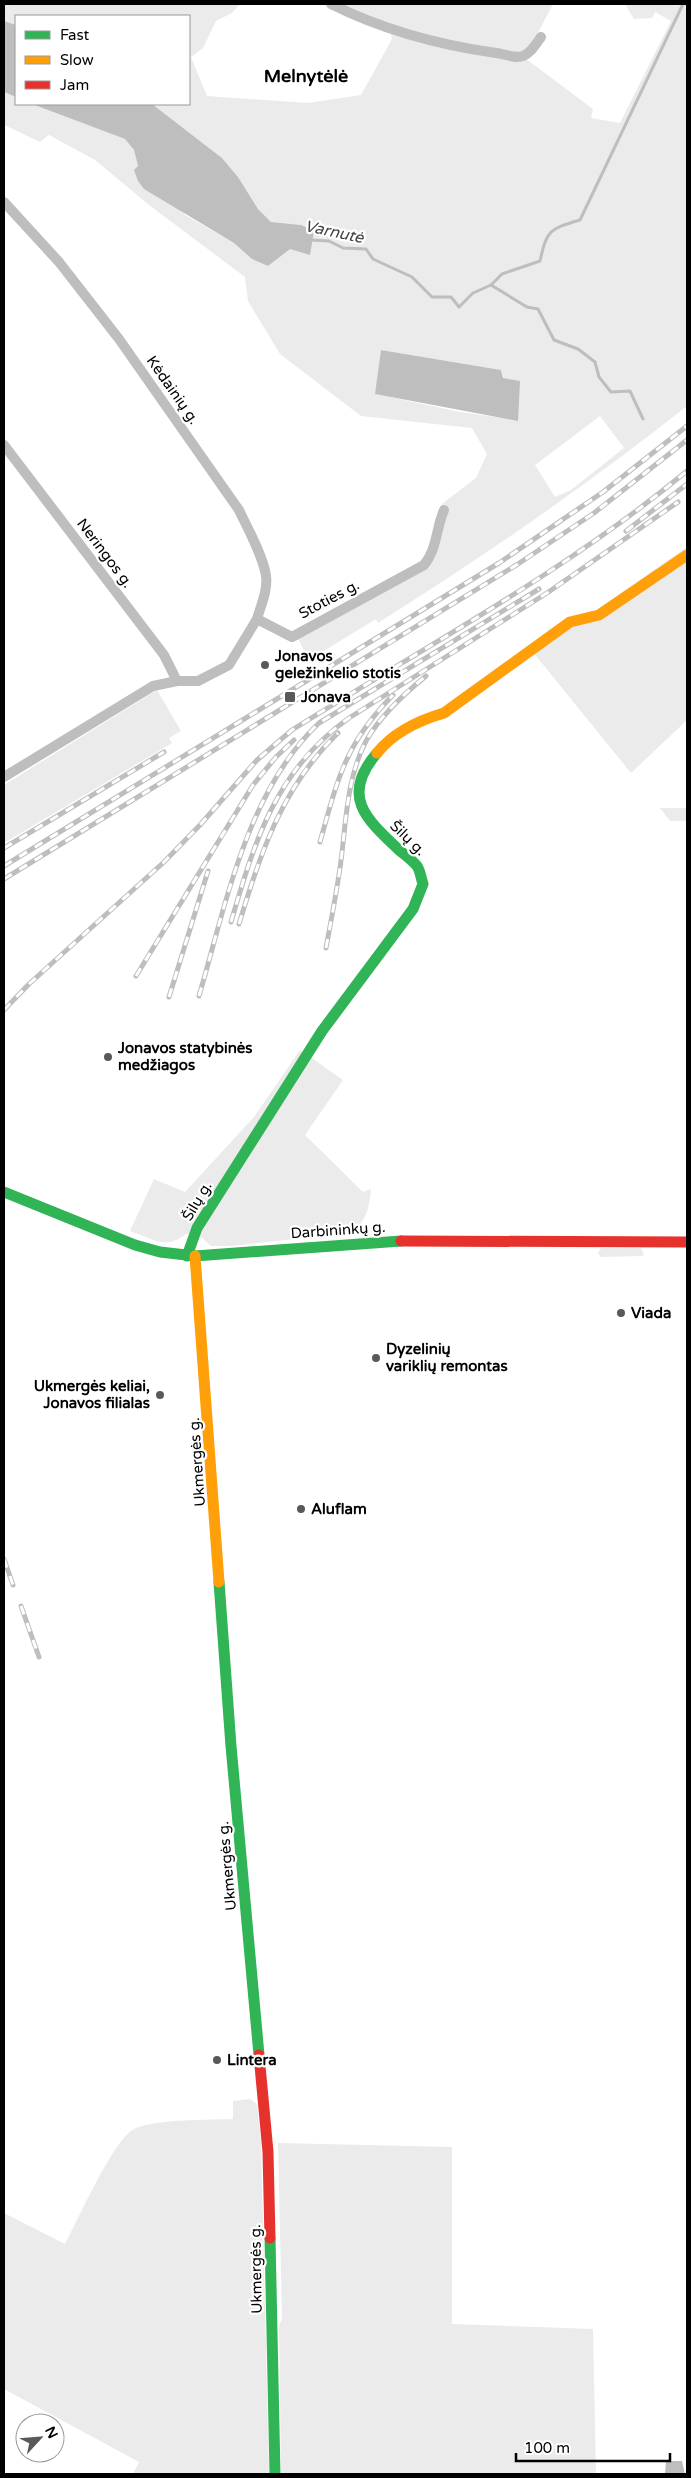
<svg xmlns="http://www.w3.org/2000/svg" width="691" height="2478" viewBox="0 0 691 2478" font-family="'Varela Round',sans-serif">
  <rect width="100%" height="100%" fill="#fff"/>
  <g fill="#ebebeb" fill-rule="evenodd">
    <path d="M4,4H240L232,13L216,21L203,48L191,57L207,96L308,103L361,95L392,39L388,25L340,4H553L525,58L593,109L591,118L620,123L671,21L655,12L652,18L634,19L625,4H687V406C587,485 486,555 378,623L376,619L309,660L295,633L418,564L432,548L435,520L443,503L476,478L487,454L472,428L361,416L280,354L248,301L245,277L149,205L95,160L49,135L40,142L4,125V92L16,97V104H32L125,139L134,150L138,166L185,215L234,243L252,259L268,266L290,248L301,225L271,222L258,209L238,177L222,158L152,104H189V16H16V25L4,21ZM381,350L501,370L518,420L460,412L376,394ZM600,416L624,448L571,490L555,497L535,465Z"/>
    <polygon points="687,547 687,720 631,773 528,646 598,609"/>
    <polygon points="157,690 181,731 169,738 172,743 4,843 4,785"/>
    <polygon points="660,808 687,808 687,821 670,821"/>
    <path d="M300,1050L343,1080L305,1135L363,1192L371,1189C369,1209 366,1226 346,1233L232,1246H211L200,1236L186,1234C166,1250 153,1239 130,1231L154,1179L185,1192L254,1117Z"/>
    <polygon points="601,1248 641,1248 644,1255 642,1256 601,1257 598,1253"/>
    <path d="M250,2099L257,2104L261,2143L269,2474H133L139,2462L4,2389V2213L65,2244C78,2220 113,2140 134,2129C154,2119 209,2120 233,2119V2101Z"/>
    <polygon points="278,2143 452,2147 452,2324 593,2329 596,2474 281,2474 279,2326 282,2319"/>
  </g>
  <g fill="#bebebe">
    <polygon points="4,21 16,25 16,97 4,92"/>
    <polygon points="32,104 152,104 222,158 238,177 258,209 271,222 301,225 314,231 310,255 290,249 268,266 252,259 234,243 144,189 138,181 134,170 138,166 134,150 125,139"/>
    <polygon points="381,350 501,370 503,378 520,381 518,421 375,394"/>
    <polygon points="666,2461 682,2461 685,2474 665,2474"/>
  </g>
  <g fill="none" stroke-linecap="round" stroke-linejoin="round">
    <g stroke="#bebebe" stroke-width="3">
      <polyline points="310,240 329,241 343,248 366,249 373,259 412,277 432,297 451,297 459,307 473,293 491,285 527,307 538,309 554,340 578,349 595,362 599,377 611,392 630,391 643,419"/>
      <path d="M491,285L502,274L540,261C547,230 549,229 580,220L683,4"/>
    </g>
    <g stroke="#bebebe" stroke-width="10">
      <path d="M331,4C383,30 439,45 496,53C504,54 516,59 523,56C531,53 536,44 541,37"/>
      <path d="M4,202L59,262L119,339L239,510C247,527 264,558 266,576C268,590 261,605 257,619"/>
      <polyline points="4,445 164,655 177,681"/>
      <path d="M4,777L153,686L177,681H198L229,665L257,619L292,637L424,565C437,549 436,529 444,510"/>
    </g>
    <g stroke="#30b455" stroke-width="11">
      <polyline points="4,1192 135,1245 160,1252 195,1256 401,1241"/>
      <path d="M187,1256L197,1228L322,1031L413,909L423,884C421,878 420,870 417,866C412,860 405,855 399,850C366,819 340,796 377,753"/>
      <polyline points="219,1582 231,1746 259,2055"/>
      <polyline points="270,2238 275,2474"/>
    </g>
    <g stroke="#ff9f0a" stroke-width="11">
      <path d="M377,753C393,733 420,720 444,713L570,622L599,615L687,555"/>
      <polyline points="195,1256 219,1582"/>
    </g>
    <g stroke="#e5322d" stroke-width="11">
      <polyline points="401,1241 687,1242"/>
      <polyline points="259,2055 268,2152 270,2238"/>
    </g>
    <defs>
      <g id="rail">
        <polyline points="626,531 687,484"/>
        <path d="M320,842C338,778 345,744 393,695"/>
        <polyline points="4,848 164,752"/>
        <polyline points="4,866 499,563 603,492 687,426"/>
        <polyline points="4,879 518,564 594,513 687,440"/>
        <path d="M231,922C255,840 276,770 349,718L547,593L678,502"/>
        <path d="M239,924C261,852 282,787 338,733"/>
        <path d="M326,948C331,921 336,895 340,868C346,826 346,779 366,741C380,716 404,694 426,676"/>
        <polyline points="136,976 253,785 276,757 294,740"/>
        <path d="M199,996C226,904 247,791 319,723L539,589"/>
        <polyline points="169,997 208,871"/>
        <path d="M4,1010L29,984L164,862L200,825L257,760L292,730C426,646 565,572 687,471"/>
        <polyline points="4,1559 13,1585"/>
        <polyline points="21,1606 39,1657"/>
      </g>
    </defs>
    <use href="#rail" stroke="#bebebe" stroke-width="5"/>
    <use href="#rail" stroke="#fff" stroke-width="3" stroke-dasharray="9" stroke-linecap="butt"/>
  </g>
  <g fill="#595959" stroke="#fff" stroke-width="2">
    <circle cx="265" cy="665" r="5"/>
    <rect x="284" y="691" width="12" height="12" rx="2.5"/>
    <circle cx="108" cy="1057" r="5"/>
    <circle cx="621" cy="1313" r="5"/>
    <circle cx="376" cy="1358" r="5"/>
    <circle cx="160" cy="1395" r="5"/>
    <circle cx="301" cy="1509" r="5"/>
    <circle cx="217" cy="2060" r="5"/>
  </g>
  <g text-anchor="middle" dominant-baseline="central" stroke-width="4.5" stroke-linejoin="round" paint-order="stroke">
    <g font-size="15" fill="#000" stroke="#fff">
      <text transform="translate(173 390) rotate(55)">Kėdainių g.</text>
      <text transform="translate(105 553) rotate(53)">Neringos g.</text>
      <text transform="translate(329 599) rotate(-28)">Stoties g.</text>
      <text transform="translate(408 838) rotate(44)">Šilų g.</text>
      <text transform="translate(197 1201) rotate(-59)">Šilų g.</text>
      <text transform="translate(338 1230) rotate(-4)">Darbininkų g.</text>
      <text transform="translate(197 1462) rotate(-94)">Ukmergės g.</text>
      <text transform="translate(227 1866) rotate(-95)">Ukmergės g.</text>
      <text transform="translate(256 2269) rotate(-91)">Ukmergės g.</text>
    </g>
    <g font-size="15" font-weight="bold" fill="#000" stroke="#fff" text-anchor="start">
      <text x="275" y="656">Jonavos<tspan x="275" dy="17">geležinkelio stotis</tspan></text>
      <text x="301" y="697">Jonava</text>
      <text x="118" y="1048">Jonavos statybinės<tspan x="118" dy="17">medžiagos</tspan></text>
      <text x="631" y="1313">Viada</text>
      <text x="386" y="1349">Dyzelinių<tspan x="386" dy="17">variklių remontas</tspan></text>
      <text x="150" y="1386" text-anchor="end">Ukmergės keliai,<tspan x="150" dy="17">Jonavos filialas</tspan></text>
      <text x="311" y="1509">Aluflam</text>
      <text x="227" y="2060">Lintera</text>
    </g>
    <g font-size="16" font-style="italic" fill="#434343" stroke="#fff">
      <text transform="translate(334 232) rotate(12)">Varnutė</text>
    </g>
    <g font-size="18" font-weight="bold" fill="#000" stroke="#fff">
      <text x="306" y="76">Melnytėlė</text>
    </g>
  </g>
  <rect width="691" height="2478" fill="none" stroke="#000000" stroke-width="10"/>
  <rect x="15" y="15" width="175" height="90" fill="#ffffff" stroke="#999999"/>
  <rect x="25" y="31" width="25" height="8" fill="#30b455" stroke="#999999"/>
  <text x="60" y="40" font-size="15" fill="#000000">Fast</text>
  <rect x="25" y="56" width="25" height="8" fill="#ff9f0a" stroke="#999999"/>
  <text x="60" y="65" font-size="15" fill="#000000">Slow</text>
  <rect x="25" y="81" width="25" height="8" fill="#e5322d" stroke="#999999"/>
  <text x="60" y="90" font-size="15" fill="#000000">Jam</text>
  <g transform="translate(40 2438) rotate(64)"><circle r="24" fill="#ffffff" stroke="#999999"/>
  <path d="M0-4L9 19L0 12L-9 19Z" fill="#595959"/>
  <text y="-8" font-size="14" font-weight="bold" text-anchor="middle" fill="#000000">N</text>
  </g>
  <path d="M516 2453v8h154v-8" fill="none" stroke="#000000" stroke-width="2.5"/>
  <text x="524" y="2453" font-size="15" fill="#000000" stroke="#ffffff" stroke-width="4" paint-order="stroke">100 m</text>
</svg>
